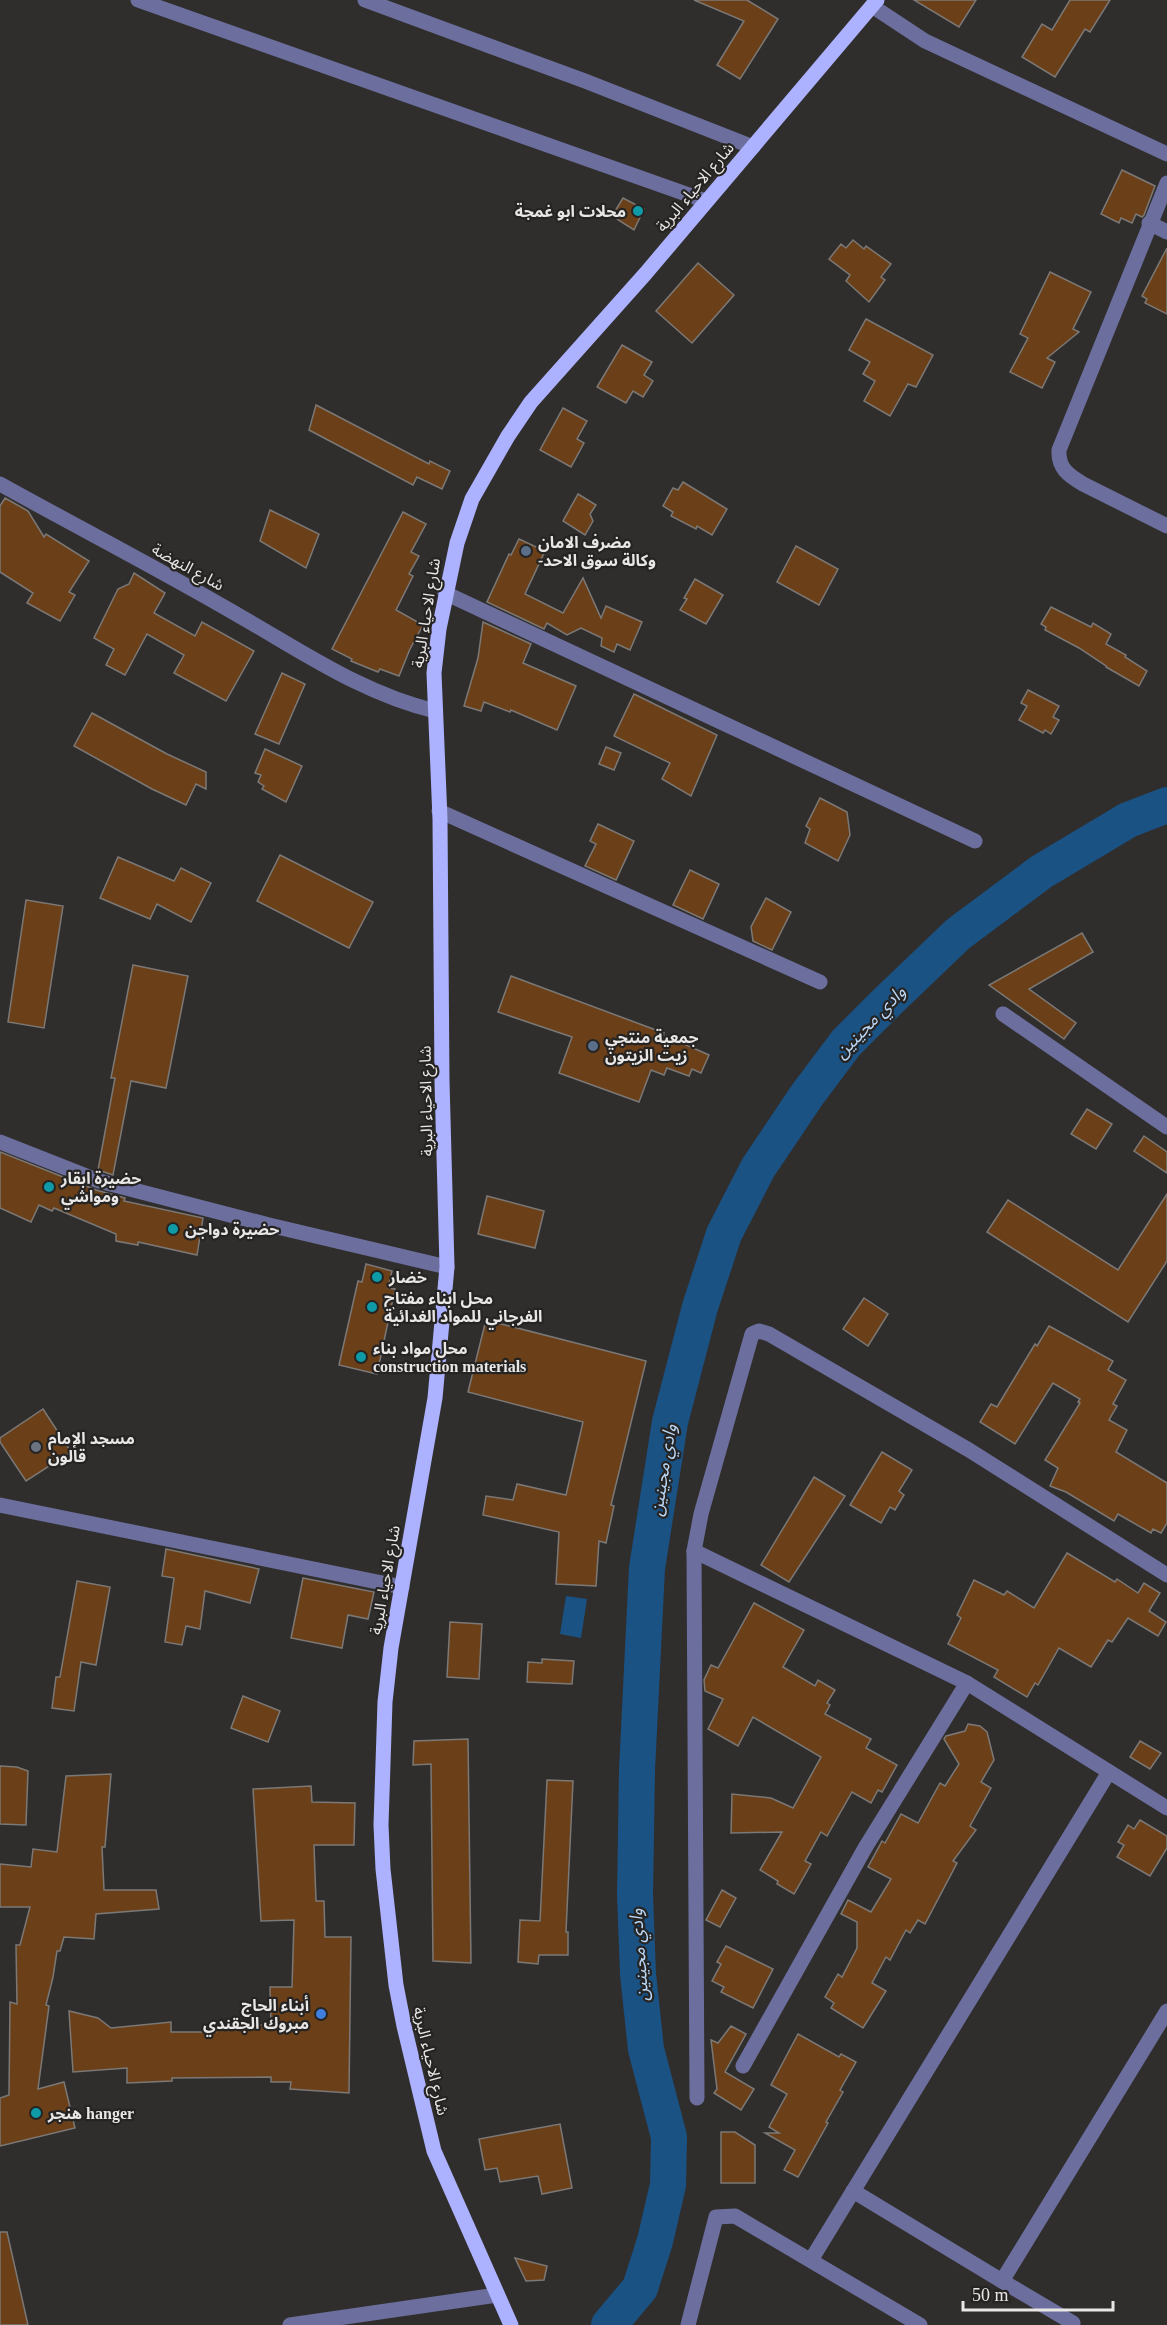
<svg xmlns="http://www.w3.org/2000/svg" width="1167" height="2325" viewBox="0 0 1167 2325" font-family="'Times New Roman','Noto Sans Arabic',serif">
  <rect width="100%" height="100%" fill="#302e2d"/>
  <polygon fill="#1a5284" points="566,1596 587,1599 581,1638 560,1634"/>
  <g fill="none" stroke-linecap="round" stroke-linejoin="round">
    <polyline stroke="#1a5284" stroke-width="36" points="609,2325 640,2288 655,2241 668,2185 669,2137 646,2049 638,1974 635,1895 637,1770 647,1568 670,1422 700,1307 724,1234 758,1168 807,1095 846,1043 887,1002 958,934 1041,872 1128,820 1167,805"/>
  </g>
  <g fill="#6b4018" stroke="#7b7876" stroke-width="1.5">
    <polygon points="694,0 747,0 778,19 740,79 717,65 744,21"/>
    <polygon points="914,0 976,0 959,27"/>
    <polygon points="1070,0 1110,0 1090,32 1085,29 1055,77 1022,57 1042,24 1052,30"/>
    <polygon points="1122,170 1155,186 1144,215 1142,217 1136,214 1132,223 1121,218 1119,223 1101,214"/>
    <polygon points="623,198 644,209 634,230 612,216"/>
    <polygon points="853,240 864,249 866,246 891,264 881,277 885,280 869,302 846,281 850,275 829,259 841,244 846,248"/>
    <polygon points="1167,248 1167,314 1145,303 1147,299 1142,296"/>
    <polygon points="698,263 734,295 692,343 656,311"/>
    <polygon points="1050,272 1091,292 1073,329 1079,332 1047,358 1055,362 1042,388 1010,372 1028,338 1020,334"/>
    <polygon points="866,319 933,355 916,387 908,384 890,416 864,401 875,381 863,374 870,362 849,350"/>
    <polygon points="622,345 652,362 644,375 653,381 643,397 633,391 626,403 597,387"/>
    <polygon points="316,405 429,464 430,461 450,471 442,489 417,477 413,485 309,430"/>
    <polygon points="563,408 587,421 577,439 584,443 571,467 540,450"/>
    <polygon points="683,482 727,509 712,535 697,526 696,529 671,516 673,512 663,506 673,488 678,490"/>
    <polygon points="578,494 596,505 590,514 593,521 585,535 563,521"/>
    <polygon points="5,498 28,511 44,537 46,534 89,561 69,592 75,595 60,621 27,603 33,593 0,572 0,506"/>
    <polygon points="270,510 319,534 306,568 260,541"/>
    <polygon points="403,512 426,524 411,552 419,556 409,574 413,576 396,610 423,625 410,649 399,676 380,669 378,672 351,661 352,659 332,649"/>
    <polygon points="519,539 545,551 525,594 563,613 583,578 601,618 606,606 642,622 630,650 617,644 614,652 601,646 602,638 581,628 567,635 547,623 544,629 487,602 509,554 511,555"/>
    <polygon points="796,546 838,569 819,605 777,582"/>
    <polygon points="134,573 165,593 154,613 195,636 202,622 254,651 226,701 174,673 184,655 147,634 125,675 106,665 114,649 94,638 118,589 129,584"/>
    <polygon points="695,579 723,595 706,624 680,610 687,599 684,598"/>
    <polygon points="1051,607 1091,627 1093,623 1111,634 1106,644 1126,655 1125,657 1147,671 1139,686 1106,667 1106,666 1079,648 1045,630 1046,627 1041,624"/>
    <polygon points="483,622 531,644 523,663 576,686 557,730 511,710 510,712 484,702 481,711 464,706 478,658"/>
    <polygon points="282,673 305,684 279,744 255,734"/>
    <polygon points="1028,690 1059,706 1053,717 1059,720 1051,734 1045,730 1043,733 1019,720 1027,706 1021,703"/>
    <polygon points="634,694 717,735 691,796 662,779 670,763 614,736"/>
    <polygon points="92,713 167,754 206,772 206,789 196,784 186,805 152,789 74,746"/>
    <polygon points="606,747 621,753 614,770 599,764"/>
    <polygon points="265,749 302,766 286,802 262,789 264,786 258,782 261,775 255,773"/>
    <polygon points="820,798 847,812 850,835 838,861 805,843 810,829 806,826"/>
    <polygon points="598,824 634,841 616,880 585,866 596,844 590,841"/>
    <polygon points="280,855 373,902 349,948 257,901"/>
    <polygon points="118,857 174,881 181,868 211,883 191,922 157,904 150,919 100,898"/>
    <polygon points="690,870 719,884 703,919 673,905"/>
    <polygon points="766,898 791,912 772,950 753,941 751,927"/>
    <polygon points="26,900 63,906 44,1028 8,1022"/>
    <polygon points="1082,933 1093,952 1029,989 1076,1023 1064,1039 989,985"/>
    <polygon points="133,965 188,976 166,1088 131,1081 113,1175 98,1170 115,1078 111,1078"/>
    <polygon points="511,976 664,1033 663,1035 709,1055 701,1073 692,1069 689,1076 667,1068 664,1075 651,1070 639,1102 559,1073 572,1037 498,1012"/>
    <polygon points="1087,1109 1112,1124 1096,1149 1071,1134"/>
    <polygon points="1144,1136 1167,1152 1167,1173 1134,1151"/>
    <polygon points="0,1152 96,1190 125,1198 124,1201 203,1218 197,1255 138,1242 138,1245 116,1241 116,1234 54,1208 52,1211 39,1205 31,1222 0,1208"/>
    <polygon points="1167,1194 1167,1261 1128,1322 987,1232 1008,1200 1118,1270"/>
    <polygon points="487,1196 544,1211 535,1248 478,1234"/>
    <polygon points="366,1264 392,1271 388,1288 395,1289 377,1374 339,1365 358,1281 362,1282"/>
    <polygon points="864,1298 888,1314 868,1346 843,1329"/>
    <polygon points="486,1320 646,1361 611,1505 614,1506 606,1543 599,1541 596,1586 556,1584 559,1532 483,1515 486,1496 513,1500 517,1484 566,1495 583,1422 468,1392"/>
    <polygon points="1049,1326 1113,1361 1108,1370 1126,1380 1113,1404 1117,1406 1109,1420 1127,1430 1116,1452 1167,1483 1167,1523 1161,1533 1153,1529 1151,1533 1118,1514 1114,1521 1066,1492 1050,1486 1058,1468 1045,1460 1080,1403 1078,1402 1080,1399 1053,1383 1015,1444 980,1422 991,1404 997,1407 1035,1344 1037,1346"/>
    <polygon points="43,1409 71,1452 26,1481 0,1442 0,1438"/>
    <polygon points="882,1452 912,1470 899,1491 904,1495 895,1510 890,1507 881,1523 850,1505"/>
    <polygon points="814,1477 845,1496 789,1582 761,1565"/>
    <polygon points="166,1549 259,1569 250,1603 205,1591 200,1629 186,1626 182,1645 165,1642 174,1578 162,1576"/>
    <polygon points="1067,1553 1115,1582 1117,1579 1138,1593 1144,1583 1160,1593 1149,1611 1166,1622 1158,1636 1128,1618 1112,1642 1108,1640 1091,1667 1059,1648 1038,1685 1035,1683 1027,1697 994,1677 998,1670 948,1644 961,1618 957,1615 974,1580 1004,1595 1007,1591 1034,1608"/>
    <polygon points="303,1578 374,1592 368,1619 348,1615 342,1648 291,1638"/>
    <polygon points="77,1581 110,1587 96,1665 81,1662 74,1711 52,1708 56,1677 60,1677"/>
    <polygon points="754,1603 804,1630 783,1667 815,1686 818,1680 835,1690 827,1703 830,1705 825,1714 871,1739 866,1748 897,1765 882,1792 878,1790 871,1803 852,1792 827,1836 821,1832 805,1861 811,1864 794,1894 777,1884 778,1881 760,1870 782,1832 731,1833 732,1794 771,1798 793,1808 821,1757 753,1717 738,1746 708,1729 723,1699 705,1691 704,1680 711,1665 718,1668"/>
    <polygon points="450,1622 482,1624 479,1679 447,1677"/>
    <polygon points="542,1659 574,1661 572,1684 527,1682 528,1662 542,1663"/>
    <polygon points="243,1696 280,1711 268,1742 231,1728"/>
    <polygon points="968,1724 980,1726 987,1732 994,1760 981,1782 991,1788 970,1826 976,1830 953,1861 957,1863 925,1924 918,1920 910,1933 906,1930 890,1960 886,1957 872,1983 886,1991 863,2028 831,2008 834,2003 825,1997 838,1974 842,1977 857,1948 857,1922 841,1914 848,1900 871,1912 891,1879 868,1867 882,1841 885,1843 901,1814 918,1823 940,1783 945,1786 959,1764 944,1739 946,1736 965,1731"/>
    <polygon points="468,1739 471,1963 433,1961 431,1764 413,1765 414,1741"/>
    <polygon points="1140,1741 1161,1753 1150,1769 1130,1757"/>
    <polygon points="0,1766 17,1767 28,1771 26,1825 0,1824"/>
    <polygon points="111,1774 105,1847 102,1847 104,1890 156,1890 159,1909 96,1914 94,1939 64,1937 60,1951 57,1951 53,1977 46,2005 49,2006 38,2089 64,2082 75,2128 0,2146 0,2098 9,2095 10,2002 17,2004 16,1945 20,1945 30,1907 0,1907 0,1864 31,1867 33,1849 57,1852 66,1776"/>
    <polygon points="547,1780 573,1781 566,1932 568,1932 568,1955 539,1955 538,1964 518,1962 520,1920 540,1921"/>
    <polygon points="311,1786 312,1802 355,1803 354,1845 314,1845 316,1901 324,1901 325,1937 351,1937 349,2093 290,2089 291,2082 271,2082 271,2077 172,2078 172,2081 127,2083 127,2068 73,2072 69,2011 98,2018 111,2028 171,2022 171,2032 216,2032 216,2025 271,2025 270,1987 292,1987 294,1920 261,1921 253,1789"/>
    <polygon points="1140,1820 1167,1836 1167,1848 1150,1876 1117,1857 1124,1845 1118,1842 1128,1825 1134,1829"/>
    <polygon points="722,1890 736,1898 720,1927 706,1920"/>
    <polygon points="726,1946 773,1969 753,2008 721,1992 724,1987 712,1981 721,1964 717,1962"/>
    <polygon points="731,2026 746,2034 725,2072 754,2089 741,2110 714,2093 717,2089 711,2040 718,2043"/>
    <polygon points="798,2034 839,2057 841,2054 856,2062 840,2090 843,2092 826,2122 828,2123 798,2177 784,2170 795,2150 765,2133 779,2133 769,2127 787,2094 771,2085"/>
    <polygon points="560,2124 572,2188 542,2194 538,2176 500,2182 497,2168 485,2170 479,2139"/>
    <polygon points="721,2132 735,2132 755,2145 755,2183 721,2183"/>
    <polygon points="0,2232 7,2232 28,2325 0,2325"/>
    <polygon points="515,2258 547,2266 544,2280 526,2281"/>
  </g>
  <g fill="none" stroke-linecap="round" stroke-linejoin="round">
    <g stroke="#6c6f9e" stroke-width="15">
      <polyline points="138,0 706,201"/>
      <polyline points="365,0 585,81 753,147"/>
      <polyline points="872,6 925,41 1167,154"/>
      <path d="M1167,183L1059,450C1058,468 1068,475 1083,484L1167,526"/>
      <polyline points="1149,223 1167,232"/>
      <path d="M0,484C81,529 163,571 243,618C306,654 364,694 435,711"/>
      <polyline points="445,593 975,841"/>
      <polyline points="439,811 820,982"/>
      <polyline points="1003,1014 1167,1127"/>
      <polyline points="0,1142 99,1181 269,1225 447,1267"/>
      <polyline points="0,1505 402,1587"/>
      <polyline points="694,1551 967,1683 1167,1808"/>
      <polyline points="743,2066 865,1848 967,1683"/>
      <polyline points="697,2098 694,1551 701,1514 752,1334 759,1331 769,1334 969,1450 1167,1575"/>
      <polyline points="853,2191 1002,2281 1167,2011"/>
      <polyline points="811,2260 1109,1772"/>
      <polyline points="1002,2281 1073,2323"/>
      <polyline points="290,2325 497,2295"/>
      <polyline points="688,2325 716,2217 735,2216 920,2325"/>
    </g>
    <polyline stroke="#acb2ff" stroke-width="15" points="511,2325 434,2151 404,2026 396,1985 383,1869 381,1825 385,1702 391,1648 435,1398 447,1267 442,1081 440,819 434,673 439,629 457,543 472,499 508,436 531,402 646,273 877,0"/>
  </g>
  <g fill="#0f9aa8" stroke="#262423" stroke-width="2">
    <circle cx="638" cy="211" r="6"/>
    <circle cx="49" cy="1187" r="6"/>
    <circle cx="173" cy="1229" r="6"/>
    <circle cx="377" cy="1277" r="6"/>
    <circle cx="372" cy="1307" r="6"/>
    <circle cx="361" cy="1357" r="6"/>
    <circle cx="36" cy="2113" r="6"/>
  </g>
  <g fill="#5c6f8a" stroke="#262423" stroke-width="2">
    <circle cx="526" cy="551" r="6"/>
    <circle cx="593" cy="1046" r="6"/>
  </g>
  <circle fill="#6b7280" stroke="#262423" stroke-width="2" cx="36" cy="1447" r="6"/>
  <circle fill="#3f7fe0" stroke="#262423" stroke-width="2" cx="321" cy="2014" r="6"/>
  <g text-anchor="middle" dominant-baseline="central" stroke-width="4.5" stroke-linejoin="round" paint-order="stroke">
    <g font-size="16" fill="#e9e7e6" stroke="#262423">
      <text transform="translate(695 187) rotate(-50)">شارع الاحياء البرية</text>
      <text transform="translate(188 567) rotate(29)">شارع النهضة</text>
      <text transform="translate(426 613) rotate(-81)">شارع الاحياء البرية</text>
      <text transform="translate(426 1101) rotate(-91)">شارع الاحياء البرية</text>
      <text transform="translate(385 1580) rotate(-80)">شارع الاحياء البرية</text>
      <text transform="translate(431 2061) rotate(77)">شارع الاحياء البرية</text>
    </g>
    <g font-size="16" font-weight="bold" fill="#e9e7e6" stroke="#262423" text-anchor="start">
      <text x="626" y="211" text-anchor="end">محلات ابو غمجة</text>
      <text x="538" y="542">مضرف الامان<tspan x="538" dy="18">-وكالة سوق الاحد</tspan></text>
      <text x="605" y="1037">جمعية منتجي<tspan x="605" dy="18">زيت الزيتون</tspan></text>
      <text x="61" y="1178">حضيرة ابقار<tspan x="61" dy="18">ومواشي</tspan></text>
      <text x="185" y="1229">حضيرة دواجن</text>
      <text x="389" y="1277">خضار</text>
      <text x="384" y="1298">محل ابناء مفتاح<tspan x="384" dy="18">الفرجاني للمواد الغدائية</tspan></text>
      <text x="373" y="1348">محل مواد بناء<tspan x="373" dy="18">construction materials</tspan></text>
      <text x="48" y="1438">مسجد الإمام<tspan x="48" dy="18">قالون</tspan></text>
      <text x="309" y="2005" text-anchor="end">أبناء الحاج<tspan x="309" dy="18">مبروك الجقندي</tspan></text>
      <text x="48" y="2113">هنجر hanger</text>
    </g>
    <g font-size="18" font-style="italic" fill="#bad7f5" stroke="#262423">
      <text transform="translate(870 1022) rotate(-46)">وادي مجينين</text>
      <text transform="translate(663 1470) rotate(-81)">وادي مجينين</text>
      <text transform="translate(639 1955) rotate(-94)">وادي مجينين</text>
    </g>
  </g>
  <path d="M963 2301v9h150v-9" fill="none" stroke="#e9e7e6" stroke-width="3"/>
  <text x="972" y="2301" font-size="18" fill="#e9e7e6" stroke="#262423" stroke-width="4.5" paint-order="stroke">50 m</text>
</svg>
